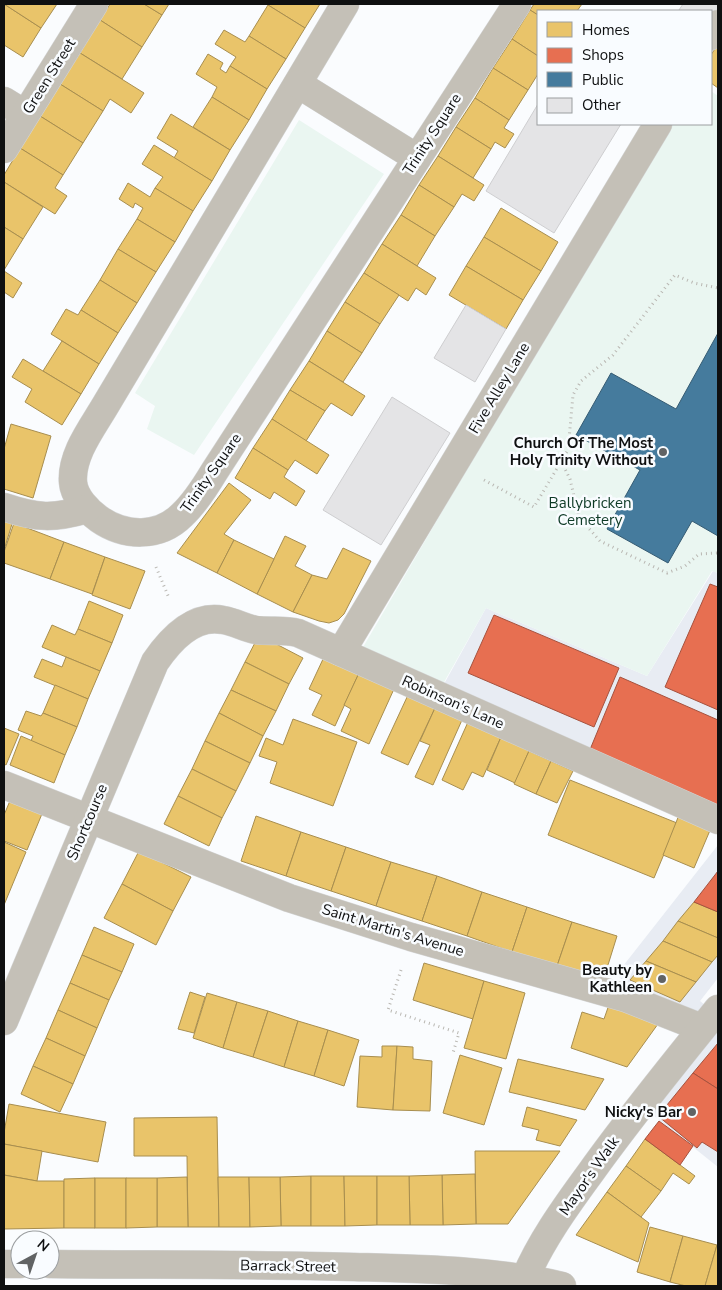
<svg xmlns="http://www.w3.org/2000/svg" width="722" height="1290" viewBox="0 0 722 1290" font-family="'Nunito Sans',sans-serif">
  <rect width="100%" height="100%" fill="#fafcfe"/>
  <g fill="#e8ecf3">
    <polygon points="713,571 718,573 718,813 444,684 486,608 647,676"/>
    <polygon points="718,845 718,978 700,1001 718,1016 718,1167 648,1111 707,1039 616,975"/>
  </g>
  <g fill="#eaf6f1">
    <polygon points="711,91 718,96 718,573 712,571 647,676 486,608 443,684 362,649 668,124 711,124"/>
    <polygon points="299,120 384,174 194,455 147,429 155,406 135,393"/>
  </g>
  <g fill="#e9c46a" stroke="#a88e4f">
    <polygon points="4,4 41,28 23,57 4,45"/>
    <polygon points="4,4 57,4 41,28"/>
    <polygon points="110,4 144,4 162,15 142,47 100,20"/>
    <polygon points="144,4 169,4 162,15"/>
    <polygon points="269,4 320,4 305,28 268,5"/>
    <polygon points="534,4 582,4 577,11 538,11 538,15 530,10"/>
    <polygon points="268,5 305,28 286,59 249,36"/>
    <polygon points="530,10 538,15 538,56 512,39"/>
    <polygon points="100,20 142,47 122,79 80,53"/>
    <polygon points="224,30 245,42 249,36 286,59 267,89 230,66 236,57 215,44"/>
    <polygon points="512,39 538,56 538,74 528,90 493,68"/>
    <polygon points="718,44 718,88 711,83 711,55"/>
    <polygon points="80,53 144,93 131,113 110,99 103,111 60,84"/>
    <polygon points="208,54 223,63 220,69 226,73 230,66 267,89 249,120 212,97 217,87 196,74"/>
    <polygon points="493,68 528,90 509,120 475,98"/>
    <polygon points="60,84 103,111 83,143 40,116"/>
    <polygon points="212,97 249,120 230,150 193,127"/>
    <polygon points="475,98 509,120 504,128 514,134 505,148 495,142 491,149 456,127"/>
    <polygon points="171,114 230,150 212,181 174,158 178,151 157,138"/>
    <polygon points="40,116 83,143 63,175 20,148"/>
    <polygon points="456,127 491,149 473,178 438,156"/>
    <polygon points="154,145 212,181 193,211 155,188 163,177 142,164"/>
    <polygon points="20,148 63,175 55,188 67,196 55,214 4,182 4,175"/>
    <polygon points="438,156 484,185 474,201 462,194 454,207 419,185"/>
    <polygon points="4,182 43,207 23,239 4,227"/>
    <polygon points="128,183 150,197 155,188 193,211 175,242 137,219 143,208 135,203 133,208 119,199"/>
    <polygon points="419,185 454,207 435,236 401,215"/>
    <polygon points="501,208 558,242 541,271 484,237"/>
    <polygon points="401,215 435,236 417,266 382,244"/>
    <polygon points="137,219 175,242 156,272 118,249"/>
    <polygon points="4,227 23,239 4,270"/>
    <polygon points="484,237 541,271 523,300 466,266"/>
    <polygon points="382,244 436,278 426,295 416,288 408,301 364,273"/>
    <polygon points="118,249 156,272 137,303 100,280"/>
    <polygon points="466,266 523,300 506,329 449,295"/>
    <polygon points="4,271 22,283 13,298 4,292"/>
    <polygon points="364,273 399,295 380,324 345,302"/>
    <polygon points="100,280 137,303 118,333 81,310"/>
    <polygon points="345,302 380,324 362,353 327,331"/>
    <polygon points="66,309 78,315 81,310 118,333 99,364 51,334"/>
    <polygon points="327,331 362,353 343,382 309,361"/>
    <polygon points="62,341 99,364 81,394 43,371"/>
    <polygon points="23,359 81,394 62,425 25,402 32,389 12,377"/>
    <polygon points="309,361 365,396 352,416 331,403 325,411 290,390"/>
    <polygon points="290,390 325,411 306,441 272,419"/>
    <polygon points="272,419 329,455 317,474 295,460 288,470 253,448"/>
    <polygon points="11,424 51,436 33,498 4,489 4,449"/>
    <polygon points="253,448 288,470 284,477 305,491 296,506 274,492 270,499 235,478"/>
    <polygon points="229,483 251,500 224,534 234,540 217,573 177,553"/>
    <polygon points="4,521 12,524 4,550"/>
    <polygon points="14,523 64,542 50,579 4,563 4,552"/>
    <polygon points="285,536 306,546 295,566 312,575 293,612 257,594"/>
    <polygon points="234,540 274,559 257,594 217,573"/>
    <polygon points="64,542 105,557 92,594 50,579"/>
    <polygon points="343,548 371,561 344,614 338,620 329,623 319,621 293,612 312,575 327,579"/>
    <polygon points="105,557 145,571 130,609 92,595"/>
    <polygon points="89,601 123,615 112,643 78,629"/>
    <polygon points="52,625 75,635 78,629 112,643 100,671 42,647"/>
    <polygon points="259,635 303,658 289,684 245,662"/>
    <polygon points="66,657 100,671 88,699 34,677 42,659 62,667"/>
    <polygon points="324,657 359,673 335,726 312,715 322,695 309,689"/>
    <polygon points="245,662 289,684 276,711 231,690"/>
    <polygon points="359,673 394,689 369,744 341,731 351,709 344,705"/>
    <polygon points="55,685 88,699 77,727 43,713"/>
    <polygon points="231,690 276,711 263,736 219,713"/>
    <polygon points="408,695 435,708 408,765 381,753"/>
    <polygon points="435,708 462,720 433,785 415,777 430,745 420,741"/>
    <polygon points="26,711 41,716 43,713 77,727 65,755 31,741 33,736 18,730"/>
    <polygon points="219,713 263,736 250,763 205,741"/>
    <polygon points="293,719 357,742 333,806 270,783 277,762 259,756 266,738 283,745"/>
    <polygon points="468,722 501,737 483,777 472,772 463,790 442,780"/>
    <polygon points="4,728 19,734 6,765 4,764"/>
    <polygon points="21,736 65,755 54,783 10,765"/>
    <polygon points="501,737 529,751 515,783 487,770"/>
    <polygon points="205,741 250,763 236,791 192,769"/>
    <polygon points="529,751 551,761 536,794 514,784"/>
    <polygon points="551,761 573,771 557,803 536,794"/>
    <polygon points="192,769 236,791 222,818 178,796"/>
    <polygon points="570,780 677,823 654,878 548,835"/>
    <polygon points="12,796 44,809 27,850 4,841 4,815"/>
    <polygon points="178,796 222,818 209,846 164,824"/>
    <polygon points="679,815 711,828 694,868 663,855"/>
    <polygon points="256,816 301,832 286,876 241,861"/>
    <polygon points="301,832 346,847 331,891 286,876"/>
    <polygon points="4,842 26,852 4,905"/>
    <polygon points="346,847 391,862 376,906 331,891"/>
    <polygon points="139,851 191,877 173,911 122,884"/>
    <polygon points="391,862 437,876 422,921 376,906"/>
    <polygon points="437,876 482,892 467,936 422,921"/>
    <polygon points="122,884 173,911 156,945 104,918"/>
    <polygon points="482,892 527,907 512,952 467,936"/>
    <polygon points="694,902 718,912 718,938 678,921"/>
    <polygon points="527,907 572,922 557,966 512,952"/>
    <polygon points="678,921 718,938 718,955 712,962 663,941"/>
    <polygon points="572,922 617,936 603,981 557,966"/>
    <polygon points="94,927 134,944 122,972 82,955"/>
    <polygon points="663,941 712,962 696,982 646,961"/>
    <polygon points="82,955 122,972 109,1000 70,983"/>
    <polygon points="646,961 696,982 680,1002 630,980"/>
    <polygon points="424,963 484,981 473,1019 413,1000"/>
    <polygon points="484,981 525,993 506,1059 464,1048"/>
    <polygon points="70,983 109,1000 97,1028 58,1010"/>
    <polygon points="190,992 205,997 194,1033 178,1029"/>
    <polygon points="207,993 237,1002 223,1048 193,1038"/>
    <polygon points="611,999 663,1017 627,1067 571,1048 582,1012 604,1019"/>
    <polygon points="237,1002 268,1011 253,1057 223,1048"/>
    <polygon points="58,1010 97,1028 85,1056 46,1038"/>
    <polygon points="268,1011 298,1021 284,1067 253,1057"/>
    <polygon points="298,1021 328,1030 314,1076 284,1067"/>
    <polygon points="328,1030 359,1040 344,1086 314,1076"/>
    <polygon points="46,1038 85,1056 73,1084 33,1066"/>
    <polygon points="382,1046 397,1046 393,1110 357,1107 360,1056 382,1057"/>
    <polygon points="397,1046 413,1047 413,1059 432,1061 430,1111 393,1110"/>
    <polygon points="460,1055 502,1068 484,1125 443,1113"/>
    <polygon points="518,1059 604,1079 585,1110 509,1092"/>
    <polygon points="33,1066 73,1084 60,1112 21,1094"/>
    <polygon points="9,1104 106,1122 98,1162 4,1144 4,1133"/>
    <polygon points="527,1107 577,1120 560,1146 536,1140 539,1130 522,1126"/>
    <polygon points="217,1117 219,1227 188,1227 187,1156 134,1156 134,1118"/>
    <polygon points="645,1139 695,1176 689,1184 673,1173 661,1191 626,1166"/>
    <polygon points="4,1144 42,1151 37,1181 4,1175"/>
    <polygon points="475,1151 560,1151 508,1224 476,1224"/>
    <polygon points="626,1166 661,1191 641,1217 607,1192"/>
    <polygon points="475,1174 476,1224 443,1225 442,1175"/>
    <polygon points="4,1175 37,1181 64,1181 64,1228 4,1229"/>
    <polygon points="442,1175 443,1225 410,1225 409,1176"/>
    <polygon points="311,1176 311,1226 281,1226 280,1177"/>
    <polygon points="311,1176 344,1176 345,1226 311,1226"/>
    <polygon points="344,1176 377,1176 377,1225 345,1226"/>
    <polygon points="377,1176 409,1176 410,1225 377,1225"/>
    <polygon points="187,1177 188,1227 157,1227 157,1178"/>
    <polygon points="218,1177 249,1177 250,1227 219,1227"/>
    <polygon points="249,1177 280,1177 281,1226 250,1227"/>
    <polygon points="95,1178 95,1228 64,1228 64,1179"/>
    <rect x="95" y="1178" width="31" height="50"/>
    <polygon points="126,1178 157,1178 157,1227 126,1228"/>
    <polygon points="607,1192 649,1223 638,1262 576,1235"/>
    <polygon points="650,1227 683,1236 670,1282 637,1272"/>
    <polygon points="683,1236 717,1245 705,1286 686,1286 670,1282"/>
    <polygon points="717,1245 718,1246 718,1286 705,1286"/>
  </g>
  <g fill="#e76f51" stroke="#a6523e">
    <polygon points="710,584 718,587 718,710 665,687"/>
    <polygon points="494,615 619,668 594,727 468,673"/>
    <polygon points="620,677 718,720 718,807 589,752"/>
    <polygon points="718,871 718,912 694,902"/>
    <polygon points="718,1043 718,1089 693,1073"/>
    <polygon points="693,1073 718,1089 718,1152 702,1142 697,1148 658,1116"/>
    <polygon points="659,1121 693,1146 680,1165 645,1139"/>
  </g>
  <polygon fill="#457b9d" stroke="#355b73" points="718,333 718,536 692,521 668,563 607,529 640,470 576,435 611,373 676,409"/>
  <g fill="#e4e4e6" stroke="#ceced0">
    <polygon points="683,4 718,4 718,11 711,23 711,11 681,11 679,10"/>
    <polygon points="538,104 538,124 621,124 554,233 486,191"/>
    <polygon points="466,305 506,329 475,382 434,358"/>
    <polygon points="392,397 450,433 381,545 323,510"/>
  </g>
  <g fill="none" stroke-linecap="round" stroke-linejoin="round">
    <defs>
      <g id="minor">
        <path d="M345,4L105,406C92,428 71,455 73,482C74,497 88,511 99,519C125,537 159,538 182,515C195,503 205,487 214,472L517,4"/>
        <polyline points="711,36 718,24"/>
        <polyline points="298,84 417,158"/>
        <polyline points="4,101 25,114"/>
        <polyline points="4,149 94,4"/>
        <path d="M4,507C37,518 53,519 87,509"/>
        <polyline points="341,652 658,124"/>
        <polyline points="4,785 289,898 411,937 626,998 702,1028"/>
        <path d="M4,1021L155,662C170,640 193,614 223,620C235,622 245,628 256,630C271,632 283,629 298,633L718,820"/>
        <polyline points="4,1264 20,1264"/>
        <path d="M50,1264C151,1265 253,1264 354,1267C424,1269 494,1270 562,1286"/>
        <path d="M522,1286C537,1246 566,1206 591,1172C631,1116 675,1062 718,1009"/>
      </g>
    </defs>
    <use href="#minor" stroke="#d5d6d7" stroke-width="29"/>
    <g stroke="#b9b7b2" stroke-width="3" stroke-dasharray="1 4" stroke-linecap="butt">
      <polyline points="561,461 570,479 579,517 600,541 667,573 685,566 699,554 718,553"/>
      <polyline points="484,480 534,507 568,450 573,395 581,381 613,355 675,275 694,283 718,288"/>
      <polyline points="156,567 169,598"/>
      <polyline points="401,970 388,1010 459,1033 453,1053"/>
    </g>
    <use href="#minor" stroke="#c4c0b7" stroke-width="28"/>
  </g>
  <g fill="#616364" stroke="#f9fcff" stroke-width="2">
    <circle cx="663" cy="452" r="5"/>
    <circle cx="662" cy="979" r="5"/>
    <circle cx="692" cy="1112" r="5"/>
  </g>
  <g text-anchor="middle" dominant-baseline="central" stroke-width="5" stroke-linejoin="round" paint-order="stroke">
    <g font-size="15" fill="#0f1011" stroke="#f9fcff">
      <text transform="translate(49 76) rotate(-58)">Green Street</text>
      <text transform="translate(432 134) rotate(-57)">Trinity Square</text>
      <text transform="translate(499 388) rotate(-59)">Five Alley Lane</text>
      <text transform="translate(211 473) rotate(-55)">Trinity Square</text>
      <text transform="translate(453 702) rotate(24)">Robinson's Lane</text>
      <text transform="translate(87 822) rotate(-67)">Shortcourse</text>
      <text transform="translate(393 930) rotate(17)">Saint Martin's Avenue</text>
      <text transform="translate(589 1176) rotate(-55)">Mayor's Walk</text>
      <text transform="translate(288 1266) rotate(1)">Barrack Street</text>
    </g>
    <g font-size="15" font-weight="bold" fill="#0f1011" stroke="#f9fcff" text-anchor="end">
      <text x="653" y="443">Church Of The Most<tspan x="653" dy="17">Holy Trinity Without</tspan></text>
      <text x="652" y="970">Beauty by<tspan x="652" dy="17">Kathleen</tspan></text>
      <text x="682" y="1112">Nicky's Bar</text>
    </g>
    <g font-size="15" fill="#0e3a26" stroke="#f9fcff">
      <text x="590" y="503">Ballybricken<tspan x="590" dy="17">Cemetery</tspan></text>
    </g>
  </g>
  <rect width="722" height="1290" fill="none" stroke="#0f1011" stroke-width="10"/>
  <rect x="537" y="10" width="175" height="115" fill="#f9fcff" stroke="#9b9ea0"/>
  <rect x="547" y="22" width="25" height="15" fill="#e9c46a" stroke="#9b9ea0"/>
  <text x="582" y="35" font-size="15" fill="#0f1011">Homes</text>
  <rect x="547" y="48" width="25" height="15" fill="#e76f51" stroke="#9b9ea0"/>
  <text x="582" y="60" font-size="15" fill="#0f1011">Shops</text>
  <rect x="547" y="72" width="25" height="15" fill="#457b9d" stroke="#9b9ea0"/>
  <text x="582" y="85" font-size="15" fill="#0f1011">Public</text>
  <rect x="547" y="98" width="25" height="15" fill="#e4e4e6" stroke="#9b9ea0"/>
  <text x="582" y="110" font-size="15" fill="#0f1011">Other</text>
  <g transform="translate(35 1255) rotate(40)"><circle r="24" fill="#f9fcff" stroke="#9b9ea0"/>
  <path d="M0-4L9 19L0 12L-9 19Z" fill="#616364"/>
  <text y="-8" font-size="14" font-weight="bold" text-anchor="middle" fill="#0f1011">N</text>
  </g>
</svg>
